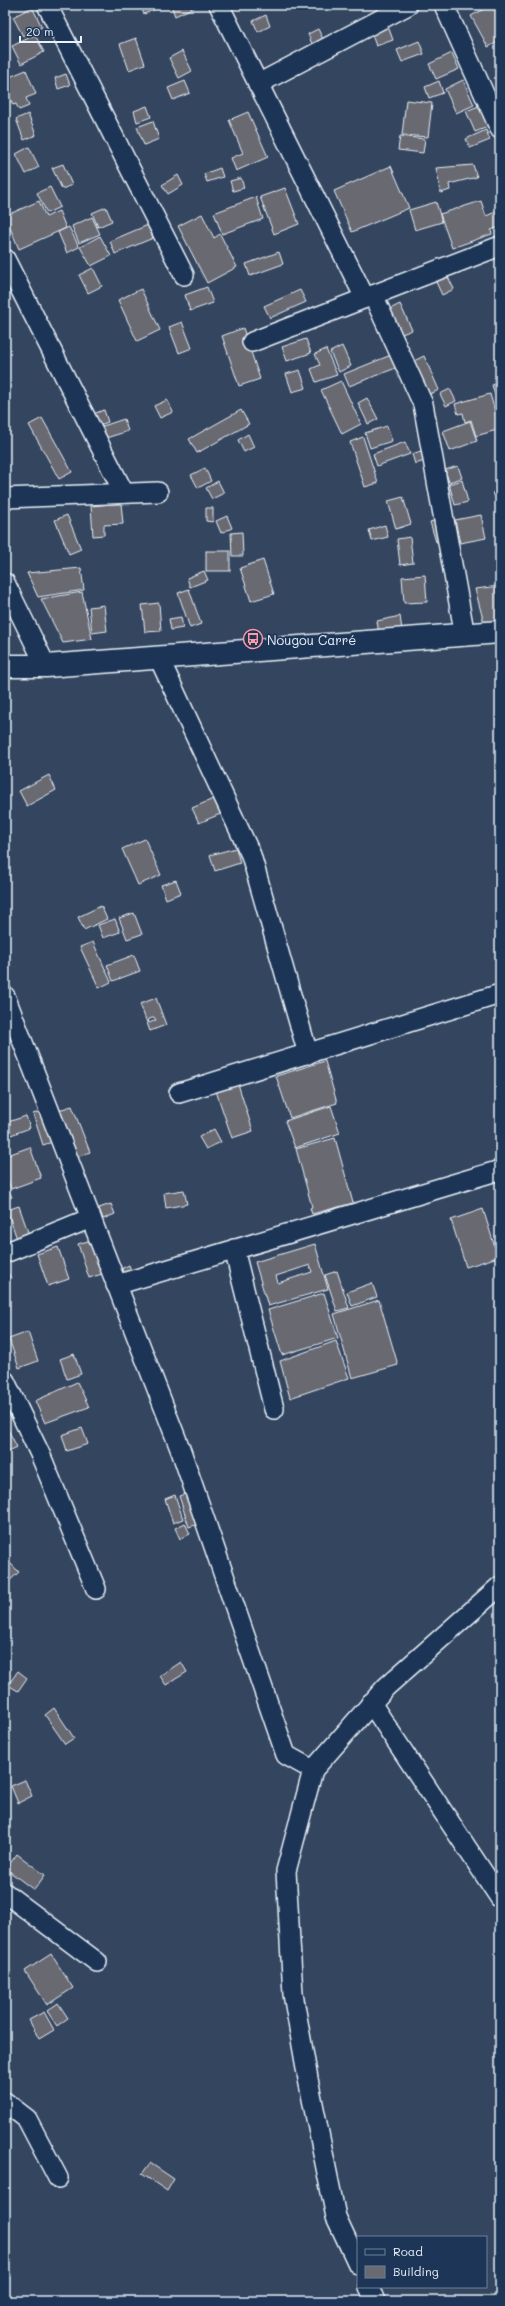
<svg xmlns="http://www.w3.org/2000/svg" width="505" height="2306" viewBox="0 0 505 2306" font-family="Mali,sans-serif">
  <rect width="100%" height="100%" fill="#34455f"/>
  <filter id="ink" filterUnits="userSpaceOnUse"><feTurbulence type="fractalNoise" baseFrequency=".025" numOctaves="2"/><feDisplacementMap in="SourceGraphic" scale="8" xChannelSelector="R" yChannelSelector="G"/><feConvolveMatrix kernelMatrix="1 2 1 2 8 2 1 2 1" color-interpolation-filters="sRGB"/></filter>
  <g filter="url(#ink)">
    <g fill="#696972" stroke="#e8f1f8" fill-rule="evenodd">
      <polygon points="140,5 164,5 144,14"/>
      <polygon points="171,5 199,5 175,16"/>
      <polygon points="491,5 495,5 500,15 500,41 488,47 471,16"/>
      <polygon points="32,7 42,27 23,36 13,17"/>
      <polygon points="266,15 270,26 258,32 253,21"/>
      <polygon points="385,18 393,40 376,46 368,24"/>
      <polygon points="318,29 323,39 312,44 308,34"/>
      <polygon points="35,35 44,52 21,64 12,46"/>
      <polygon points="136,38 145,64 129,70 120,44"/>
      <polygon points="419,41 424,54 402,62 397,50"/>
      <polygon points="182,51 192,71 179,78 169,58"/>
      <polygon points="452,53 459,69 436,79 429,64"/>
      <polygon points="26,70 36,94 26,98 29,106 19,110 16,104 13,105 5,87 5,79"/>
      <polygon points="66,74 70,85 58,89 55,78"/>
      <polygon points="463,80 474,105 456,113 445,89"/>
      <polygon points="185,81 190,93 173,100 168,88"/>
      <polygon points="439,81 443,93 429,98 425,87"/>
      <polygon points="406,100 432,103 428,137 402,135"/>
      <polygon points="484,104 493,125 475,132 466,111"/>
      <polygon points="147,106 151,117 137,122 134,111"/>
      <polygon points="248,112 268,157 236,171 231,158 243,153 229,120"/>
      <polygon points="28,114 36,135 24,140 16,119"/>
      <polygon points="153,121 159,139 144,145 137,127"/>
      <polygon points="486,130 490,140 470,148 466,139"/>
      <polygon points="400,136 425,139 423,153 398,150"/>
      <polygon points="29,147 39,167 26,174 16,154"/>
      <polygon points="63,164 72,185 62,189 52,168"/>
      <polygon points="473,165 477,177 449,184 450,190 441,193 436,168"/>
      <polygon points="391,166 409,208 352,232 334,191"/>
      <polygon points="220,168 223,177 207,182 204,174"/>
      <polygon points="178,175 183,185 168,194 162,185"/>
      <polygon points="241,178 244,188 233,191 230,181"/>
      <polygon points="50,187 60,207 47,213 37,193"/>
      <polygon points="285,188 299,224 274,234 260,197"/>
      <polygon points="256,197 263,219 222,234 214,213"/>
      <polygon points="39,201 46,217 59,211 66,228 19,249 5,216"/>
      <polygon points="481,201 486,216 498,211 500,227 491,230 492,234 452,248 440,214"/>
      <polygon points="436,202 442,222 415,230 409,210"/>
      <polygon points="106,207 112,221 98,227 92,213"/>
      <polygon points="202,214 214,238 220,234 237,267 207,283 178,226"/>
      <polygon points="92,217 100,234 79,243 72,226"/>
      <polygon points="148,225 153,238 115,254 110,241"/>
      <polygon points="69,227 79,247 67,253 58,232"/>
      <polygon points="100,236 111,256 91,266 80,247"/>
      <polygon points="279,252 283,264 250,276 246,264"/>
      <polygon points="440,261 454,289 442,295 429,267"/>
      <polygon points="93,268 102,286 88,293 79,275"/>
      <polygon points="207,287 213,303 190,311 185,295"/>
      <polygon points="141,289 160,330 137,341 118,300"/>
      <polygon points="300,290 306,302 270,318 264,306"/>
      <polygon points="400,304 412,330 397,336 386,311"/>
      <polygon points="182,322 192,348 179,353 169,327"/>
      <polygon points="243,328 260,379 239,386 222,336"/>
      <polygon points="306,339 311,353 287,361 282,347"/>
      <polygon points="342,346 351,366 339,372 330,352"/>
      <polygon points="326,349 337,375 316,382 311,369 320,365 315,354"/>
      <polygon points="396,353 401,366 349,386 344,374"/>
      <polygon points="424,356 439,390 421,398 406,365"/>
      <polygon points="300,370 306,388 292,392 286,374"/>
      <polygon points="341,381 361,424 342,434 321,390"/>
      <polygon points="500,383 500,413 492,385"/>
      <polygon points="450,389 456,401 446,406 440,394"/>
      <polygon points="490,394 500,429 476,436 471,420 465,422 463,413 458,414 455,404"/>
      <polygon points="367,398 378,419 368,424 358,403"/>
      <polygon points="167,400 173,412 160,418 154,406"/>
      <polygon points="104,410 108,422 86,430 82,418"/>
      <polygon points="241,410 249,424 197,453 189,439"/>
      <polygon points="42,418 72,472 59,479 29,425"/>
      <polygon points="124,419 128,431 103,439 100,427"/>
      <polygon points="470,421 477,441 450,451 443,431"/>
      <polygon points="387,426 392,441 370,448 365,433"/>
      <polygon points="248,434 254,447 244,452 238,440"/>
      <polygon points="363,437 378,483 365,487 350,442"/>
      <polygon points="405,442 410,454 377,466 373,454"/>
      <polygon points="436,446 440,456 415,464 412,454"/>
      <polygon points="458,466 462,478 449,482 445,470"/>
      <polygon points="205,468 211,481 198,488 191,475"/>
      <polygon points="462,480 468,502 455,505 449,484"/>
      <polygon points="218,481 224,493 212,499 206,488"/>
      <polygon points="500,490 500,511 493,492"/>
      <polygon points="403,497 411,524 396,529 388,501"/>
      <polygon points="121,503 123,524 104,525 104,535 93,536 91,506"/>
      <polygon points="206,508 213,508 213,522 206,521"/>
      <polygon points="67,515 81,549 69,554 55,520"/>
      <polygon points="481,515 486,538 460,543 455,520"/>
      <polygon points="227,516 232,528 221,533 216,521"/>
      <polygon points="446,517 453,537 436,542 430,522"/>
      <polygon points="385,525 388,537 372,541 369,530"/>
      <polygon points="242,532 243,556 232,556 231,533"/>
      <polygon points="410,537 413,563 400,565 397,539"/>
      <rect x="206" y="551" width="24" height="20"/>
      <polygon points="263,560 274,594 251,601 240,568"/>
      <polygon points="81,568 84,590 38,597 27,573"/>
      <polygon points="204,571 208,580 190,587 187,578"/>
      <polygon points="425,575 427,602 404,603 402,577"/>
      <polygon points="500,586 500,620 484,623 475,589"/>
      <polygon points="189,589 201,624 190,628 178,593"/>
      <polygon points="82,592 92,639 63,643 41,599"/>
      <polygon points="159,603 161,631 145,632 142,605"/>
      <polygon points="104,605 107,631 92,633 89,607"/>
      <polygon points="400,616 402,630 379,634 377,621"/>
      <polygon points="181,617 183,628 171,630 169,619"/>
      <polygon points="49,775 56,790 27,806 19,791"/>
      <polygon points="218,797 225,812 199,823 192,808"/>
      <polygon points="145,839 161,875 138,885 122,849"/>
      <polygon points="236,848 240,863 215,871 210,855"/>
      <polygon points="176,880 181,893 166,899 161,885"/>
      <polygon points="101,906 107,919 84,930 78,917"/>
      <polygon points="134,913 142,934 127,939 119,918"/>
      <polygon points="115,919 120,932 103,938 98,925"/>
      <polygon points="93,942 111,982 99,988 80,947"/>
      <polygon points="134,955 140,971 113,981 107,965"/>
      <path d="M156,998L166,1025L150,1031L140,1004ZM154,1017L156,1020L149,1023L148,1020Z"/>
      <polygon points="325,1061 337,1103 290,1118 276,1076"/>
      <polygon points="238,1084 253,1131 232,1138 216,1091"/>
      <polygon points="72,1106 90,1152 77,1157 59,1110"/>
      <polygon points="331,1106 340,1133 295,1148 285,1121"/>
      <polygon points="45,1110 55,1141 43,1145 33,1114"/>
      <polygon points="26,1116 30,1128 8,1136 5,1123"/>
      <polygon points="214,1129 221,1142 206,1149 199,1137"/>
      <polygon points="335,1138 353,1203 312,1214 310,1208 312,1207 296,1149"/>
      <polygon points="30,1147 41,1178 11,1189 5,1172 5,1156"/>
      <polygon points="8,1189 12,1197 5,1200 5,1190"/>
      <polygon points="184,1190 187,1204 166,1208 164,1193"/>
      <polygon points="111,1204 115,1214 103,1219 99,1208"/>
      <polygon points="19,1206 29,1235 17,1239 7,1210"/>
      <polygon points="483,1209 498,1257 466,1267 451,1220"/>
      <polygon points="91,1240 102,1274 89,1278 78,1244"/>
      <path d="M315,1244L328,1289L268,1306L255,1262ZM310,1265L312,1272L278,1283L276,1276Z"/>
      <polygon points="58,1247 69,1279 48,1286 37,1254"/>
      <polygon points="129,1265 133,1276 123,1280 119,1270"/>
      <polygon points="5,1267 11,1279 5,1282"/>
      <polygon points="337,1271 349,1308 337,1311 325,1275"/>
      <polygon points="372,1283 377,1297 352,1306 347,1292"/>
      <polygon points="324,1293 338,1338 282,1355 268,1310"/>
      <polygon points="379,1300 398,1365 352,1378 334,1314"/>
      <polygon points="28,1332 38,1361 19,1368 9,1339"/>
      <polygon points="336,1341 349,1378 290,1398 280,1361"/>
      <polygon points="74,1354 81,1374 67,1379 60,1359"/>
      <polygon points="77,1382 89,1407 45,1423 35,1401"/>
      <polygon points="5,1424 17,1447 5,1453"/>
      <polygon points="82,1428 88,1444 67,1451 62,1435"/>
      <polygon points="191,1492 201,1523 189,1527 179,1496"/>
      <polygon points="175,1495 183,1519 173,1523 165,1499"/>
      <polygon points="185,1523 190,1534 180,1539 175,1528"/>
      <polygon points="9,1562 19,1572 5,1585 5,1566"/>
      <polygon points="181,1662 187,1672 166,1685 160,1676"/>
      <polygon points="18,1671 27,1678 18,1691 8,1685"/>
      <polygon points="54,1708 74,1738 65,1744 45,1715"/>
      <polygon points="25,1780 32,1796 18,1803 11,1786"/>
      <polygon points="17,1854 45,1875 34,1890 6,1869"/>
      <polygon points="51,1954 73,1988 47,2005 25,1971"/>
      <polygon points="58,2003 68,2018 57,2026 47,2011"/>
      <polygon points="44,2012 54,2030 39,2039 29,2020"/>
      <polygon points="150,2163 174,2179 167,2191 142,2174"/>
    </g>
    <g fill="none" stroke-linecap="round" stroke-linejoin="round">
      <defs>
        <g id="minor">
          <polyline points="47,5 184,275"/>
          <polyline points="219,5 365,298"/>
          <polyline points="444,5 500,129"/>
          <polyline points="258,84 408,5"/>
          <polyline points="5,259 124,493"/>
          <polyline points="373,295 423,404 465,636"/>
          <polyline points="252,342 500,246"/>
          <polyline points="5,498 158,492"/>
          <polyline points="5,583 46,666"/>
          <polyline points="159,658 251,855 308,1054"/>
          <polyline points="5,996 181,1451 286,1755 313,1770"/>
          <polyline points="179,1093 500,994"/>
          <polyline points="234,1249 274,1409"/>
          <polyline points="5,1253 91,1218"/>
          <polyline points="116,1285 500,1170"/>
          <polyline points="5,1381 40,1454 96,1589"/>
          <polyline points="371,1703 500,1898"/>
          <polyline points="5,1893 97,1962"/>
          <polyline points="5,2102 27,2119 58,2178"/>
          <polyline points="358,2264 336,2217 308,2079 293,1994 286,1871 313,1770 386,1687 500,1586"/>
          <polyline points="369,2287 375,2301"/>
        </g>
        <polyline id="tertiary" points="5,666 46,666 500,632"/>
      </defs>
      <use href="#minor" stroke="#e8f1f8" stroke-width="22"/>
      <use href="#tertiary" stroke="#e8f1f8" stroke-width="25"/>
      <use href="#minor" stroke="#1d3557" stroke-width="19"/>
      <use href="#tertiary" stroke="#1d3557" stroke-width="22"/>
    </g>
  </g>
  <defs>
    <symbol id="bus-ring" viewBox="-11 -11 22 22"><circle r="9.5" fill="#1d3557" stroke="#ff9aa2" stroke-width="1.5"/><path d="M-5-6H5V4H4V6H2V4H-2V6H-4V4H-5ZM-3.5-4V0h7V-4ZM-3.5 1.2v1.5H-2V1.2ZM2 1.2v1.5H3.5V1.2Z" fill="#ff9aa2"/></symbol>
  </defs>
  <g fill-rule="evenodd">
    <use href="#bus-ring" x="242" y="628" width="22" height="22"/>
  </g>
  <g text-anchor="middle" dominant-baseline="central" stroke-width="3.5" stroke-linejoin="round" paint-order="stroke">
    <g font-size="13" fill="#e8f1f8" stroke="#1d3557" text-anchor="start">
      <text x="267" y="639">Nougou Carré</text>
    </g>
  </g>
  <rect width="505" height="2306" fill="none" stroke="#1d3557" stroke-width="20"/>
  <rect x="10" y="10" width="485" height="2286" fill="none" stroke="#e8f1f8" stroke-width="1.5" filter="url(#ink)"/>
  <rect x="357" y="2236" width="130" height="52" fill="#1d3557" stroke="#6e8097"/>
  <rect x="365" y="2249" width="20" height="6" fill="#1d3557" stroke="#6e8097"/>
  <text x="393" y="2256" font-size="12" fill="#e8f1f8">Road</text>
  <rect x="365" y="2266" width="20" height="12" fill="#696972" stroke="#6e8097"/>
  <text x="393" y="2276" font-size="12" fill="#e8f1f8">Building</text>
  <path d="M20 36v6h61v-6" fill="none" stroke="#e8f1f8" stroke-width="2"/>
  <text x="26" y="36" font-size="12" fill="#e8f1f8" stroke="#1d3557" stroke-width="3" paint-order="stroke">20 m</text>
</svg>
